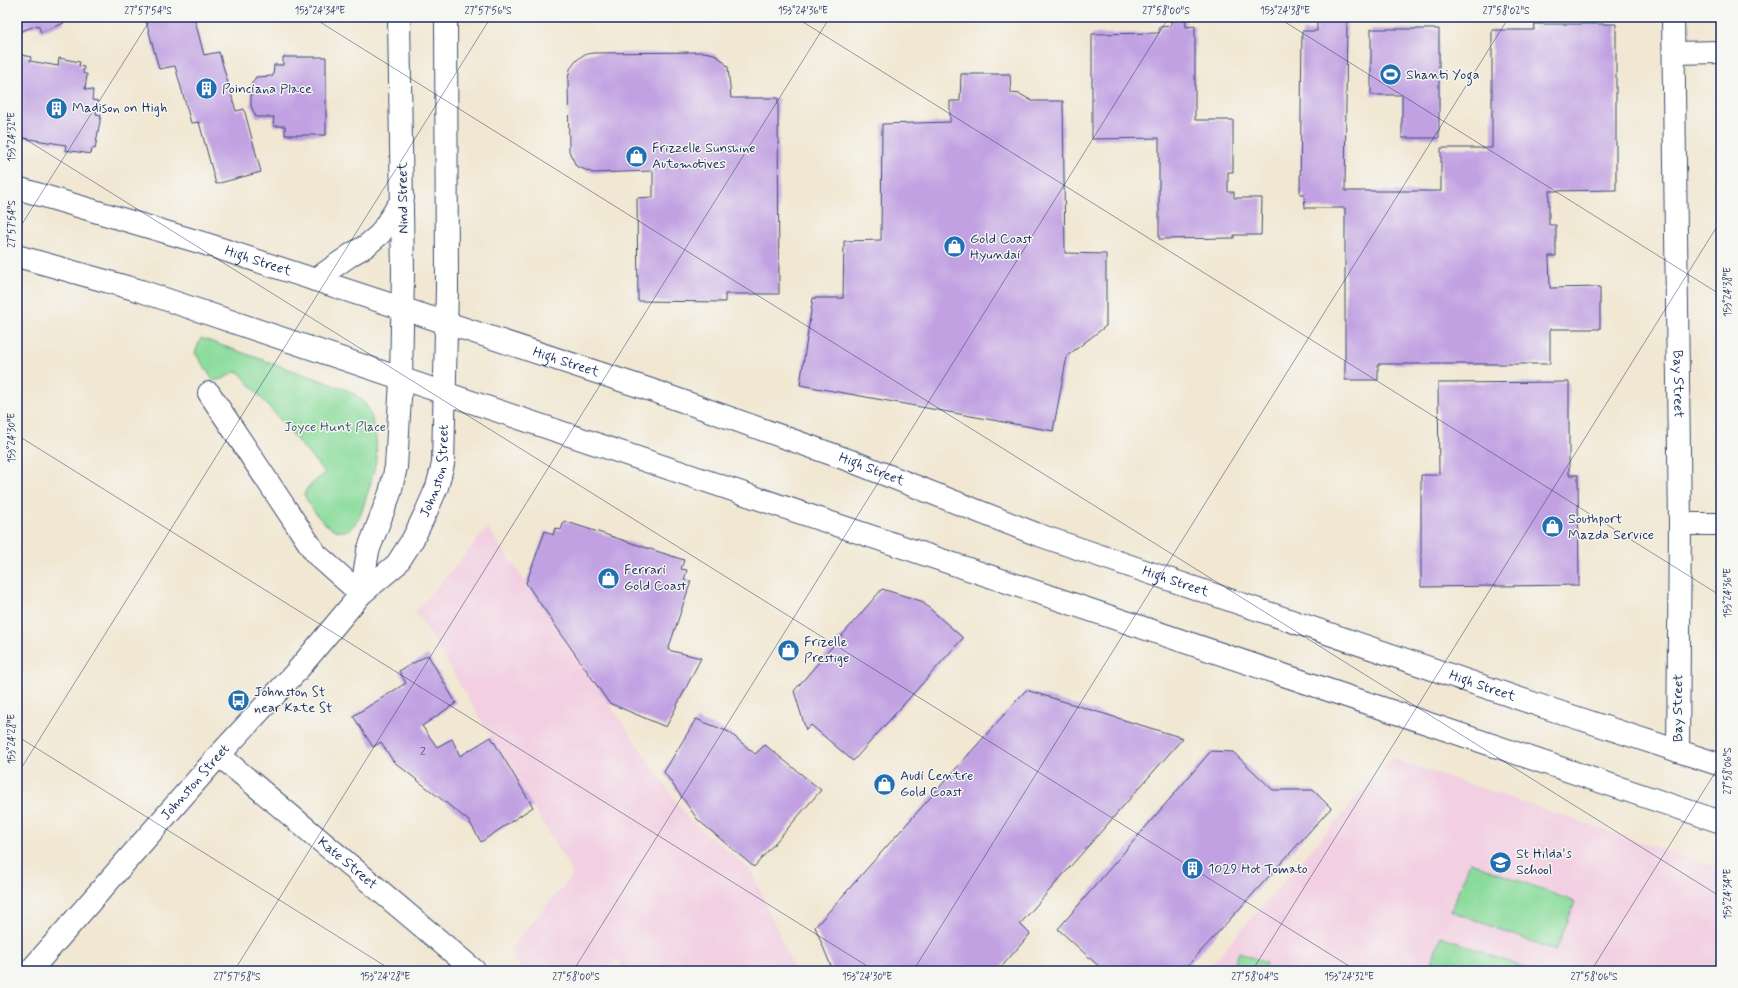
<svg xmlns="http://www.w3.org/2000/svg" width="1738" height="988" viewBox="0 0 1738 988" font-family="Mynerve,sans-serif">
  <rect width="100%" height="100%" fill="#f6f6f2"/>
  <filter id="ink" filterUnits="userSpaceOnUse"><feTurbulence type="fractalNoise" baseFrequency=".025" numOctaves="2"/><feDisplacementMap in="SourceGraphic" scale="8" xChannelSelector="R" yChannelSelector="G"/><feConvolveMatrix kernelMatrix="1 2 1 2 8 2 1 2 1" color-interpolation-filters="sRGB"/></filter>
  <filter id="wash" filterUnits="userSpaceOnUse"><feTurbulence type="fractalNoise" baseFrequency=".012" numOctaves="4" result="noise"/><feDisplacementMap in="SourceGraphic" scale="16" xChannelSelector="R" yChannelSelector="G"/><feGaussianBlur stdDeviation="0.9" result="paint"/><feColorMatrix in="noise" values="0 0 0 0 0 0 0 0 0 0 0 0 0 0 0 0 0 1.4 0 .05"/><feComposite in="paint" operator="in"/></filter>
  <g filter="url(#wash)">
    <rect width="100%" height="100%" fill="#f1e7d2"/>
    <g fill="#f2cfe1">
      <polygon points="488,528 688,818 751,870 795,971 623,971 618,959 605,971 523,971 509,950 573,874 416,611"/>
      <polygon points="1391,758 1721,869 1721,971 1206,971"/>
    </g>
    <g fill="#8adb9b" stroke="#52857c">
      <path d="M201,338L340,387C349,391 360,396 365,404C369,409 372,417 373,424C380,450 376,466 368,492C364,503 362,517 354,525C336,546 310,509 304,494L308,487L325,473L239,372H234C227,377 222,381 213,380L195,353Z"/>
      <polygon points="1470,862 1575,902 1556,951 1451,911"/>
      <polygon points="1441,936 1532,971 1428,971"/>
      <polygon points="1239,952 1266,963 1263,971 1232,971"/>
    </g>
    <g id="blocks">
      <g fill="#c1a1e2">
        <polygon points="17,17 62,17 64,23 41,32 38,25 19,32 17,28"/>
        <polygon points="145,17 194,17 204,55 219,52 236,111 244,109 261,172 216,184 199,122 191,123 175,66 159,69"/>
        <polygon points="1171,17 1185,17 1186,27 1195,26 1195,120 1233,120 1233,172 1228,172 1228,192 1234,192 1234,198 1262,198 1261,235 1234,235 1234,238 1159,239 1159,138 1092,139 1092,34 1159,33 1159,27 1171,26"/>
        <polygon points="1317,17 1347,17 1345,191 1441,191 1441,148 1492,148 1492,30 1534,30 1535,24 1616,24 1616,190 1549,191 1549,225 1556,225 1556,256 1549,256 1550,288 1600,287 1600,329 1550,329 1550,364 1378,364 1378,380 1345,380 1345,208 1305,208 1304,194 1300,194 1302,31 1317,31"/>
        <polygon points="1371,29 1439,29 1439,138 1402,138 1402,95 1371,95"/>
        <polygon points="704,52 714,54 722,60 728,67 731,98 778,98 779,294 725,294 725,302 638,301 637,198 653,197 653,171 593,173 576,166 569,151 568,79 570,69 576,61 583,55 593,53"/>
        <polygon points="17,54 31,57 30,61 58,66 59,58 80,62 79,66 84,67 83,74 87,74 85,89 93,90 92,100 98,101 96,114 101,115 95,149 92,148 91,154 65,150 66,145 17,137"/>
        <polygon points="283,57 326,57 326,135 285,135 285,126 273,126 274,117 256,117 251,106 251,85 256,77 273,76 274,65 283,65"/>
        <polygon points="961,74 1010,74 1011,93 1020,94 1032,101 1063,101 1065,253 1106,254 1106,326 1067,356 1053,431 800,385 813,298 843,298 844,241 881,240 882,124 950,122 950,101 960,101"/>
        <polygon points="1569,382 1569,475 1578,475 1579,585 1421,587 1421,475 1439,475 1438,383"/>
        <polygon points="564,521 684,560 681,569 687,570 684,580 691,581 668,650 701,658 666,727 609,703 526,583 545,531 553,535 555,528 561,530"/>
        <polygon points="882,589 921,601 963,638 853,761 811,725 806,730 794,691"/>
        <polygon points="428,655 456,703 422,726 437,747 452,739 460,756 491,737 533,807 481,842 469,821 393,761 381,742 373,747 353,716 406,683 399,671"/>
        <polygon points="1026,690 1183,738 1020,924 1030,934 998,971 833,971 815,927"/>
        <polygon points="696,719 729,732 755,754 765,745 821,790 754,867 698,820 664,772"/>
        <polygon points="1211,751 1233,752 1273,790 1313,790 1331,808 1183,971 1104,971 1058,929"/>
      </g>
    </g>
  </g>
  <g filter="url(#ink)">
    <use href="#blocks" fill-opacity="0" stroke="#3b4b6f" stroke-width="1"/>
    <g fill="none" stroke-linecap="round" stroke-linejoin="round">
      <defs>
        <g id="minor">
          <path id="s1" d="M1673,17L1680,524L1678,751"/>
          <polyline points="1674,53 1721,52"/>
          <polyline points="209,393 316,554 361,594"/>
          <polyline points="1680,524 1721,524"/>
          <path id="s2" d="M219,755L475,971"/>
        </g>
        <g id="tertiary">
          <polyline points="361,594 368,551 390,493 396,467 401,380 403,273 399,17"/>
          <path id="s3" d="M30,971L219,755L296,672L361,594L397,564L413,539L426,512L437,487L443,464L447,288L446,17"/>
        </g>
        <g id="primary">
          <path id="s4" d="M17,188L206,244L654,391L851,461L1036,534L1544,707L1721,765"/>
          <polyline points="17,256 141,291 1721,822"/>
          <polyline points="315,280 352,254 366,246 380,234 403,198"/>
        </g>
      </defs>
      <use href="#minor" stroke="#3b4b6f" stroke-width="24"/>
      <use href="#tertiary" stroke="#3b4b6f" stroke-width="24"/>
      <use href="#primary" stroke="#3b4b6f" stroke-width="24"/>
      <use href="#minor" stroke="#fff" stroke-width="22"/>
      <use href="#tertiary" stroke="#fff" stroke-width="22"/>
      <use href="#primary" stroke="#fff" stroke-width="22"/>
    </g>
  </g>
  <path fill="none" stroke="#1b2f5e" stroke-width="1" stroke-opacity="0.45" d="M312,17L1721,897M795,17L1721,596M1277,17L1721,295M17,134L1357,971M17,232L152,17M17,435L875,971M17,736L393,971M17,775L491,17M234,971L830,17M573,971L1169,17M913,971L1509,17M1252,971L1721,220M1591,971L1721,763"/>
  <defs>
    <symbol id="stadium-disc" viewBox="-11 -11 22 22"><circle r="9.5" fill="#1f6fb2" stroke="#f6f6f2"/><path d="M0-5a6.5 5 0 1 0 0 10a6.5 5 0 1 0 0-10ZM-3.5-1.8h7v3.6h-7Z" fill="#fff"/></symbol>
    <symbol id="building-disc" viewBox="-11 -11 22 22"><circle r="9.5" fill="#1f6fb2" stroke="#f6f6f2"/><path d="M-4-6H4V6H1V3H-1V6H-4ZM-2.5-4.3h1.7v1.8h-1.7ZM.8-4.3h1.7v1.8H.8ZM-2.5-1h1.7V.8h-1.7ZM.8-1h1.7V.8H.8Z" fill="#fff"/></symbol>
    <symbol id="shop-disc" viewBox="-11 -11 22 22"><circle r="9.5" fill="#1f6fb2" stroke="#f6f6f2"/><path d="M-5-2.5h2.3a2.7 3.5 0 0 1 5.4 0H5L5.5 6h-11ZM-1.5-2.5h3a1.5 2.3 0 0 0-3 0Z" fill="#fff"/></symbol>
    <symbol id="bus-disc" viewBox="-11 -11 22 22"><circle r="9.5" fill="#1f6fb2" stroke="#f6f6f2"/><path d="M-5-6H5V4H4V6H2V4H-2V6H-4V4H-5ZM-3.5-4V0h7V-4ZM-3.5 1.2v1.5H-2V1.2ZM2 1.2v1.5H3.5V1.2Z" fill="#fff"/></symbol>
    <symbol id="school-disc" viewBox="-11 -11 22 22"><circle r="9.5" fill="#1f6fb2" stroke="#f6f6f2"/><path d="M0-5L7-2L0 1L-7-2ZM-4 1L0 2.5L4 1V4Q0 6-4 4Z" fill="#fff"/></symbol>
  </defs>
  <g fill-rule="evenodd">
    <use href="#stadium-disc" x="1378" y="62" width="25" height="25"/>
    <use href="#building-disc" x="194" y="76" width="25" height="25"/>
    <use href="#building-disc" x="44" y="96" width="25" height="25"/>
    <use href="#shop-disc" x="624" y="144" width="25" height="25"/>
    <use href="#shop-disc" x="942" y="234" width="25" height="25"/>
    <use href="#shop-disc" x="1540" y="514" width="25" height="25"/>
    <use href="#shop-disc" x="596" y="566" width="25" height="25"/>
    <use href="#shop-disc" x="776" y="638" width="25" height="25"/>
    <use href="#bus-disc" x="226" y="688" width="25" height="25"/>
    <use href="#shop-disc" x="872" y="772" width="25" height="25"/>
    <use href="#school-disc" x="1488" y="850" width="25" height="25"/>
    <use href="#building-disc" x="1180" y="856" width="25" height="25"/>
  </g>
  <g text-anchor="middle" dominant-baseline="central" stroke-width="3" stroke-linejoin="round" paint-order="stroke">
    <g font-size="12" fill="#444c7f">
      <text x="423" y="752">2</text>
    </g>
    <g font-size="14" fill="#1b2f5e" stroke="#f6f6f2" text-anchor="start">
      <text x="1406" y="75">Shanti Yoga</text>
      <text x="222" y="89">Poinciana Place</text>
      <text x="72" y="108">Madison on High</text>
      <text x="652" y="148">Frizzelle Sunshine<tspan x="652" dy="16">Automotives</tspan></text>
      <text x="970" y="239">Gold Coast<tspan x="970" dy="16">Hyundai</tspan></text>
      <text x="1568" y="519">Southport<tspan x="1568" dy="16">Mazda Service</tspan></text>
      <text x="624" y="570">Ferrari<tspan x="624" dy="16">Gold Coast</tspan></text>
      <text x="804" y="642">Frizelle<tspan x="804" dy="16">Prestige</tspan></text>
      <text x="254" y="692">Johnston St<tspan x="254" dy="16">near Kate St</tspan></text>
      <text x="900" y="776">Audi Centre<tspan x="900" dy="16">Gold Coast</tspan></text>
      <text x="1516" y="854">St Hilda's<tspan x="1516" dy="16">School</tspan></text>
      <text x="1208" y="869">1029 Hot Tomato</text>
    </g>
    <g font-size="14" fill="#1b2f5e" stroke="#f6f6f2">
      <text transform="translate(403 198) rotate(-91)">Nind Street</text>
      <text stroke="none"><textPath href="#s4" startOffset="252">High Street</textPath></text>
      <text stroke="none"><textPath href="#s4" startOffset="576">High Street</textPath></text>
      <text stroke="none"><textPath href="#s1" startOffset="367">Bay Street</textPath></text>
      <text stroke="none"><textPath href="#s4" startOffset="900">High Street</textPath></text>
      <text stroke="none"><textPath href="#s3" startOffset="651">Johnston Street</textPath></text>
      <text stroke="none"><textPath href="#s4" startOffset="1224">High Street</textPath></text>
      <text stroke="none"><textPath href="#s4" startOffset="1548">High Street</textPath></text>
      <text transform="translate(1678 708) rotate(-90)">Bay Street</text>
      <text stroke="none"><textPath href="#s3" startOffset="251">Johnston Street</textPath></text>
      <text stroke="none"><textPath href="#s2" startOffset="168">Kate Street</textPath></text>
    </g>
    <g font-size="14" fill="#375a6d" stroke="#f6f6f2">
      <text x="335" y="427">Joyce Hunt Place</text>
    </g>
  </g>
  <rect width="1738" height="988" fill="none" stroke="#f6f6f2" stroke-width="44"/>
  <rect x="22" y="22" width="1694" height="944" fill="none" stroke="#1b2f5e" stroke-width="1.5"/>
  <g font-size="10" text-anchor="middle" fill="#1b2f5e">
    <text x="148" y="14">27°57'54"S</text>
    <text x="320" y="14">153°24'34"E</text>
    <text x="488" y="14">27°57'56"S</text>
    <text x="803" y="14">153°24'36"E</text>
    <text x="1166" y="14">27°58'00"S</text>
    <text x="1285" y="14">153°24'38"E</text>
    <text x="1506" y="14">27°58'02"S</text>
    <text transform="translate(11 137) rotate(-90)" y="4">153°24'32"E</text>
    <text transform="translate(11 224) rotate(-90)" y="4">27°57'54"S</text>
    <text transform="translate(1727 292) rotate(-90)" y="4">153°24'38"E</text>
    <text transform="translate(11 438) rotate(-90)" y="4">153°24'30"E</text>
    <text transform="translate(1727 593) rotate(-90)" y="4">153°24'36"E</text>
    <text transform="translate(11 739) rotate(-90)" y="4">153°24'28"E</text>
    <text transform="translate(1727 771) rotate(-90)" y="4">27°58'06"S</text>
    <text transform="translate(1727 894) rotate(-90)" y="4">153°24'34"E</text>
    <text x="237" y="980">27°57'58"S</text>
    <text x="385" y="980">153°24'28"E</text>
    <text x="576" y="980">27°58'00"S</text>
    <text x="867" y="980">153°24'30"E</text>
    <text x="1255" y="980">27°58'04"S</text>
    <text x="1349" y="980">153°24'32"E</text>
    <text x="1594" y="980">27°58'06"S</text>
  </g>
</svg>
